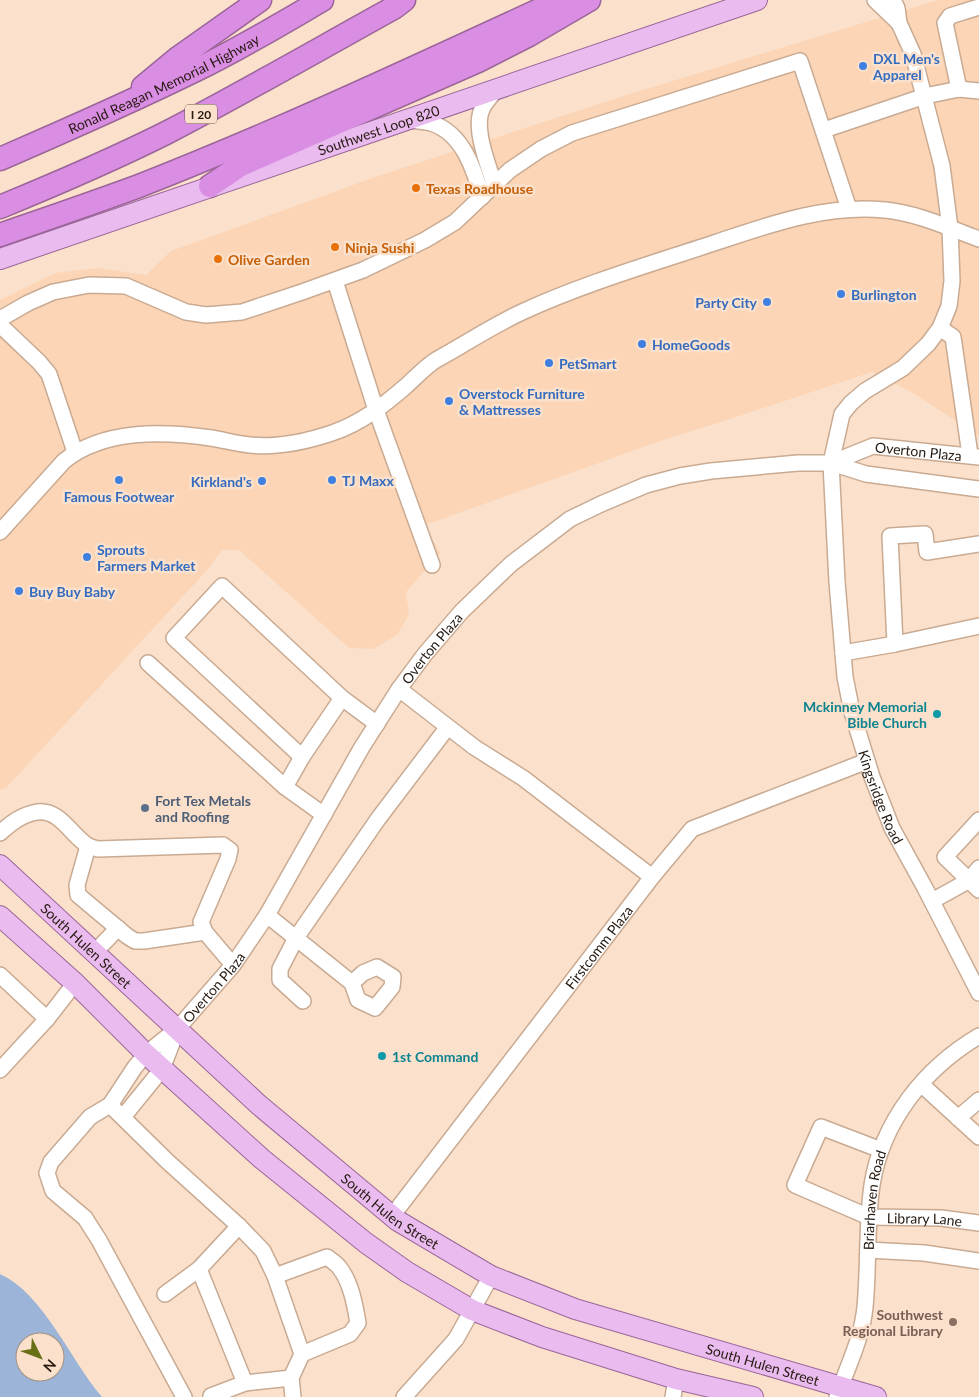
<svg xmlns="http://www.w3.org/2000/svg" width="979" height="1397" viewBox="0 0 979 1397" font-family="Lato,sans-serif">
  <rect width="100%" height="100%" fill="#fbe1cc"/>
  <polygon fill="#fbd5b6" points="938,0 979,0 979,436 913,393 872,372 718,423 666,439 425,525 440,553 406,592 409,614 398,634 373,649 349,648 239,550 222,550 209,568 6,788 0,790 0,300 55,273 98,268 146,275 171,251 375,177 617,98"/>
  <path fill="#9bb4d8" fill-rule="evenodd" d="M0,1274C44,1294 70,1360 102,1397H0ZM25,1342H55V1372H25Z"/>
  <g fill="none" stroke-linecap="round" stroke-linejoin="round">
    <defs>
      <g id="minor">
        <polyline points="875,0 899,23"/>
        <path id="s1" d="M893,0L897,8L899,23L913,54L942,166L950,228L952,281L949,306L940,328L928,344L903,368L865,391L851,403L842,414L831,463L837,582L845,677L852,712L872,777L892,828L925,888L979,993"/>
        <polyline points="959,89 945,23 950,16 979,7"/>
        <path d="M408,120C415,121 424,121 431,123C463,133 474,169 482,197"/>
        <polyline points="824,130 925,96 959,89 979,91"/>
        <path d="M494,184C488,164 472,126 483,107C487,100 493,94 497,88"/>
        <polyline points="335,281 376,410 432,565"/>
        <polyline points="0,319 28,303 53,292 89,285 126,286 186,312 206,315 242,312 302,292 363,270 425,240 455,222 510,170 541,149 572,133 800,61 849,209"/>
        <polyline points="0,325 39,362 49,374 75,452"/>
        <polyline points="940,328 953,337 970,455"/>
        <path id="s2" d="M831,463L873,446L979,457"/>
        <path d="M0,532L64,461C104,429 163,431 211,438C224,440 237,444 250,445C278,448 305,442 332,433C361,423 383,406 406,386C416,377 425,367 436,360C465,344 492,326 522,312C585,283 651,264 717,242C771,224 827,204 885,210C917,213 949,228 979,239"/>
        <polyline points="895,644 890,536 925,534 927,552 979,544"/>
        <polyline points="843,653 895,644 979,626"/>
        <polyline points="148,663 285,787 302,757"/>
        <polyline points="399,689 474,747 523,778 652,877"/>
        <polyline points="342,698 302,757 174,638 222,586 342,698 377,724"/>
        <polyline points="285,787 324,815"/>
        <polyline points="979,820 945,857 979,890"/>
        <path d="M0,833C11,823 21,815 37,812C60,809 70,834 87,845C90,847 94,848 98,849L223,845L230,850L228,859L201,922L205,932L233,965"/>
        <polyline points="88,846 77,885 78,895 127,936 135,941 144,941 205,932"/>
        <polyline points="932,901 968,881 979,868"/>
        <polyline points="267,915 352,983 358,1000 375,1008 392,987 393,977 377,967 363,973 352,983"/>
        <polyline points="95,952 118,928"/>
        <polyline points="0,975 47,1019"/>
        <polyline points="303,1001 280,980 280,969 296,938 378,819 447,728"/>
        <polyline points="0,1070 47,1019 75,983"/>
        <polyline points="921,1084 979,1137"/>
        <polyline points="110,1105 167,1161 239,1226 263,1251 275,1276 302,1354"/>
        <polyline points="123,1117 162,1069 177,1030"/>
        <polyline points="958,1118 979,1100"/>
        <path id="s3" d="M881,1150L821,1127L795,1185L869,1217L941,1218L979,1223"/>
        <path id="s4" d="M392,1216L652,877L692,829L867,761"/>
        <polyline points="868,1250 924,1253 979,1261"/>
        <polyline points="199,1269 245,1383 291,1378"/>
        <path d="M275,1276L327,1257C331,1260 336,1263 339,1267C351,1282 355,1305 358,1323L350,1334L302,1354L291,1378L293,1397"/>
        <polyline points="165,1294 199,1269 239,1226"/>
        <polyline points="211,1396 245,1383"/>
        <path id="s5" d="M184,1397L99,1240L85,1218L53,1191L47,1173L51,1162L90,1117L110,1105L135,1067L146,1054L178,1028L233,965L267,915L362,747L399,689L425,654L462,611L511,564L570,519L601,504L646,485L680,476L711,471L798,463H831L866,474L979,489"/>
        <polyline points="404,1397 456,1339 491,1276"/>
        <polyline points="673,1397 676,1379"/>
        <path id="s6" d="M837,1397C847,1367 862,1339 865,1307C869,1267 866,1226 872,1185C882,1121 925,1068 979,1036"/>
      </g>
      <g id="major">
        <path id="s7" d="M0,259L757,0"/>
        <path id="s8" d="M0,865L259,1105L398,1221L491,1276L575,1309L876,1397"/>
        <polyline points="0,916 75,983 146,1054 262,1159 366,1243 407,1272 472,1310 542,1337 676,1379 753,1397"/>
      </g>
      <g id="highway">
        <polyline points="143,87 178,58 260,0"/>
        <path id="s9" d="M0,159C67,130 133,101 198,69C241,48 281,24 322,0"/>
        <polyline points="210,186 241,165 478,61 529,35 589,0"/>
        <path d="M0,207C56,184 112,160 166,133C243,93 319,49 395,7L404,0"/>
        <path d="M0,235C46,219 93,203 139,186C282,130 422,64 561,0"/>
      </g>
    </defs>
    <use href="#minor" stroke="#c9aa92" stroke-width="18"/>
    <use href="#major" stroke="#9b6599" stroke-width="22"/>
    <use href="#highway" stroke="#9b6599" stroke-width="25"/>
    <use href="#minor" stroke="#fff" stroke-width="15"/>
    <use href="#major" stroke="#e9bbee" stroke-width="20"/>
    <use href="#highway" stroke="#da8ee3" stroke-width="22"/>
  </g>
  <g fill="#3f7fe0" stroke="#fbe1cc" stroke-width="2">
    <circle cx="863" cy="66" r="5"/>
    <circle cx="841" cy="294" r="5"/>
    <circle cx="767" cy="302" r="5"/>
    <circle cx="642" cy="344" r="5"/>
    <circle cx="549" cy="363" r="5"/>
    <circle cx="449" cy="401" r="5"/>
    <circle cx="119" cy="480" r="5"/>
    <circle cx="332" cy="480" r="5"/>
    <circle cx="262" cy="481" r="5"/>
    <circle cx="87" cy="557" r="5"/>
    <circle cx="19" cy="591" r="5"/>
  </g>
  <g fill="#e8710a" stroke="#fbe1cc" stroke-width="2">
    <circle cx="416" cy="188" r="5"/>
    <circle cx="335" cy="247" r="5"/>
    <circle cx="218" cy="259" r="5"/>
  </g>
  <g fill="#0f9aa8" stroke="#fbe1cc" stroke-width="2">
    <circle cx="937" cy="714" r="5"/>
    <circle cx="382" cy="1056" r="5"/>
  </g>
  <circle fill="#5c6f8a" stroke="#fbe1cc" stroke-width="2" cx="145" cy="808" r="5"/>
  <circle fill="#8d6e63" stroke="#fbe1cc" stroke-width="2" cx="953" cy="1322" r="5"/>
  <g text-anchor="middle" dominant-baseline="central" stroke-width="5" stroke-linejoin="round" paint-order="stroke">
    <rect fill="#fbe1cc" stroke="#655548" stroke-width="1" x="185" y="104.5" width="32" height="19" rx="4"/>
    <g font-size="12" font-weight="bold" fill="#251910">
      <text x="201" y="114">I 20</text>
    </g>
    <g font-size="14" font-weight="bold" fill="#366cbe" stroke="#fbe1cc" text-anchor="start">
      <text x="873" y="58">DXL Men's<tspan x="873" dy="16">Apparel</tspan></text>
      <text x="851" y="294">Burlington</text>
      <text x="757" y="302" text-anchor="end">Party City</text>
      <text x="652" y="344">HomeGoods</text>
      <text x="559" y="363">PetSmart</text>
      <text x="459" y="393">Overstock Furniture<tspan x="459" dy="16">&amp; Mattresses</tspan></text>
      <text x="342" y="480">TJ Maxx</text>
      <text x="252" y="481" text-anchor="end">Kirkland's</text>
      <text x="119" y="496" text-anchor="middle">Famous Footwear</text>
      <text x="97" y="549">Sprouts<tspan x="97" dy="16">Farmers Market</tspan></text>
      <text x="29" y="591">Buy Buy Baby</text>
    </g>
    <g font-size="14" fill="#251910" stroke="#fbe1cc">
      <text stroke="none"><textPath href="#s9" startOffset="180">Ronald Reagan Memorial Highway</textPath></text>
      <text stroke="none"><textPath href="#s7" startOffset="400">Southwest Loop 820</textPath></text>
      <text stroke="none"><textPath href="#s2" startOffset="91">Overton Plaza</textPath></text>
      <text stroke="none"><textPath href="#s5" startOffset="922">Overton Plaza</textPath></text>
      <text stroke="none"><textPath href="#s1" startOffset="860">Kingsridge Road</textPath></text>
      <text stroke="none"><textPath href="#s8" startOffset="118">South Hulen Street</textPath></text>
      <text stroke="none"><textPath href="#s4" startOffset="339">Firstcomm Plaza</textPath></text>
      <text stroke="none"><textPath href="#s5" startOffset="518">Overton Plaza</textPath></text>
      <text stroke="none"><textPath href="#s6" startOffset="202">Briarhaven Road</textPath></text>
      <text stroke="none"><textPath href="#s8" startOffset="522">South Hulen Street</textPath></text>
      <text stroke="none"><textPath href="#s3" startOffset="264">Library Lane</textPath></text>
      <text stroke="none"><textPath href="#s8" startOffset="928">South Hulen Street</textPath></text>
    </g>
    <g font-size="14" font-weight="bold" fill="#c56008" stroke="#fbe1cc" text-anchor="start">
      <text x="426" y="188">Texas Roadhouse</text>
      <text x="345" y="247">Ninja Sushi</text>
      <text x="228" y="259">Olive Garden</text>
    </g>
    <g font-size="14" font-weight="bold" fill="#0d838f" stroke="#fbe1cc" text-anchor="end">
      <text x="927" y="706">Mckinney Memorial<tspan x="927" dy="16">Bible Church</tspan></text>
      <text x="392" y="1056" text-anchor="start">1st Command</text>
    </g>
    <g font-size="14" font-weight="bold" fill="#4e5e75" stroke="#fbe1cc" text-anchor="start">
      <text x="155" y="800">Fort Tex Metals<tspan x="155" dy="16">and Roofing</tspan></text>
    </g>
    <g font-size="14" font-weight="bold" fill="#785e54" stroke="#fbe1cc" text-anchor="end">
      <text x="943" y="1314">Southwest<tspan x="943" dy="16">Regional Library</tspan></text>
    </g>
  </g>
  <g transform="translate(40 1357) rotate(132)"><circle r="24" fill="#fbe1cc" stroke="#a59181"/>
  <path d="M0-4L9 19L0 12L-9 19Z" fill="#696f15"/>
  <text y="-8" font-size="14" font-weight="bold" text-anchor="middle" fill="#251910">N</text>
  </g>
</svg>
